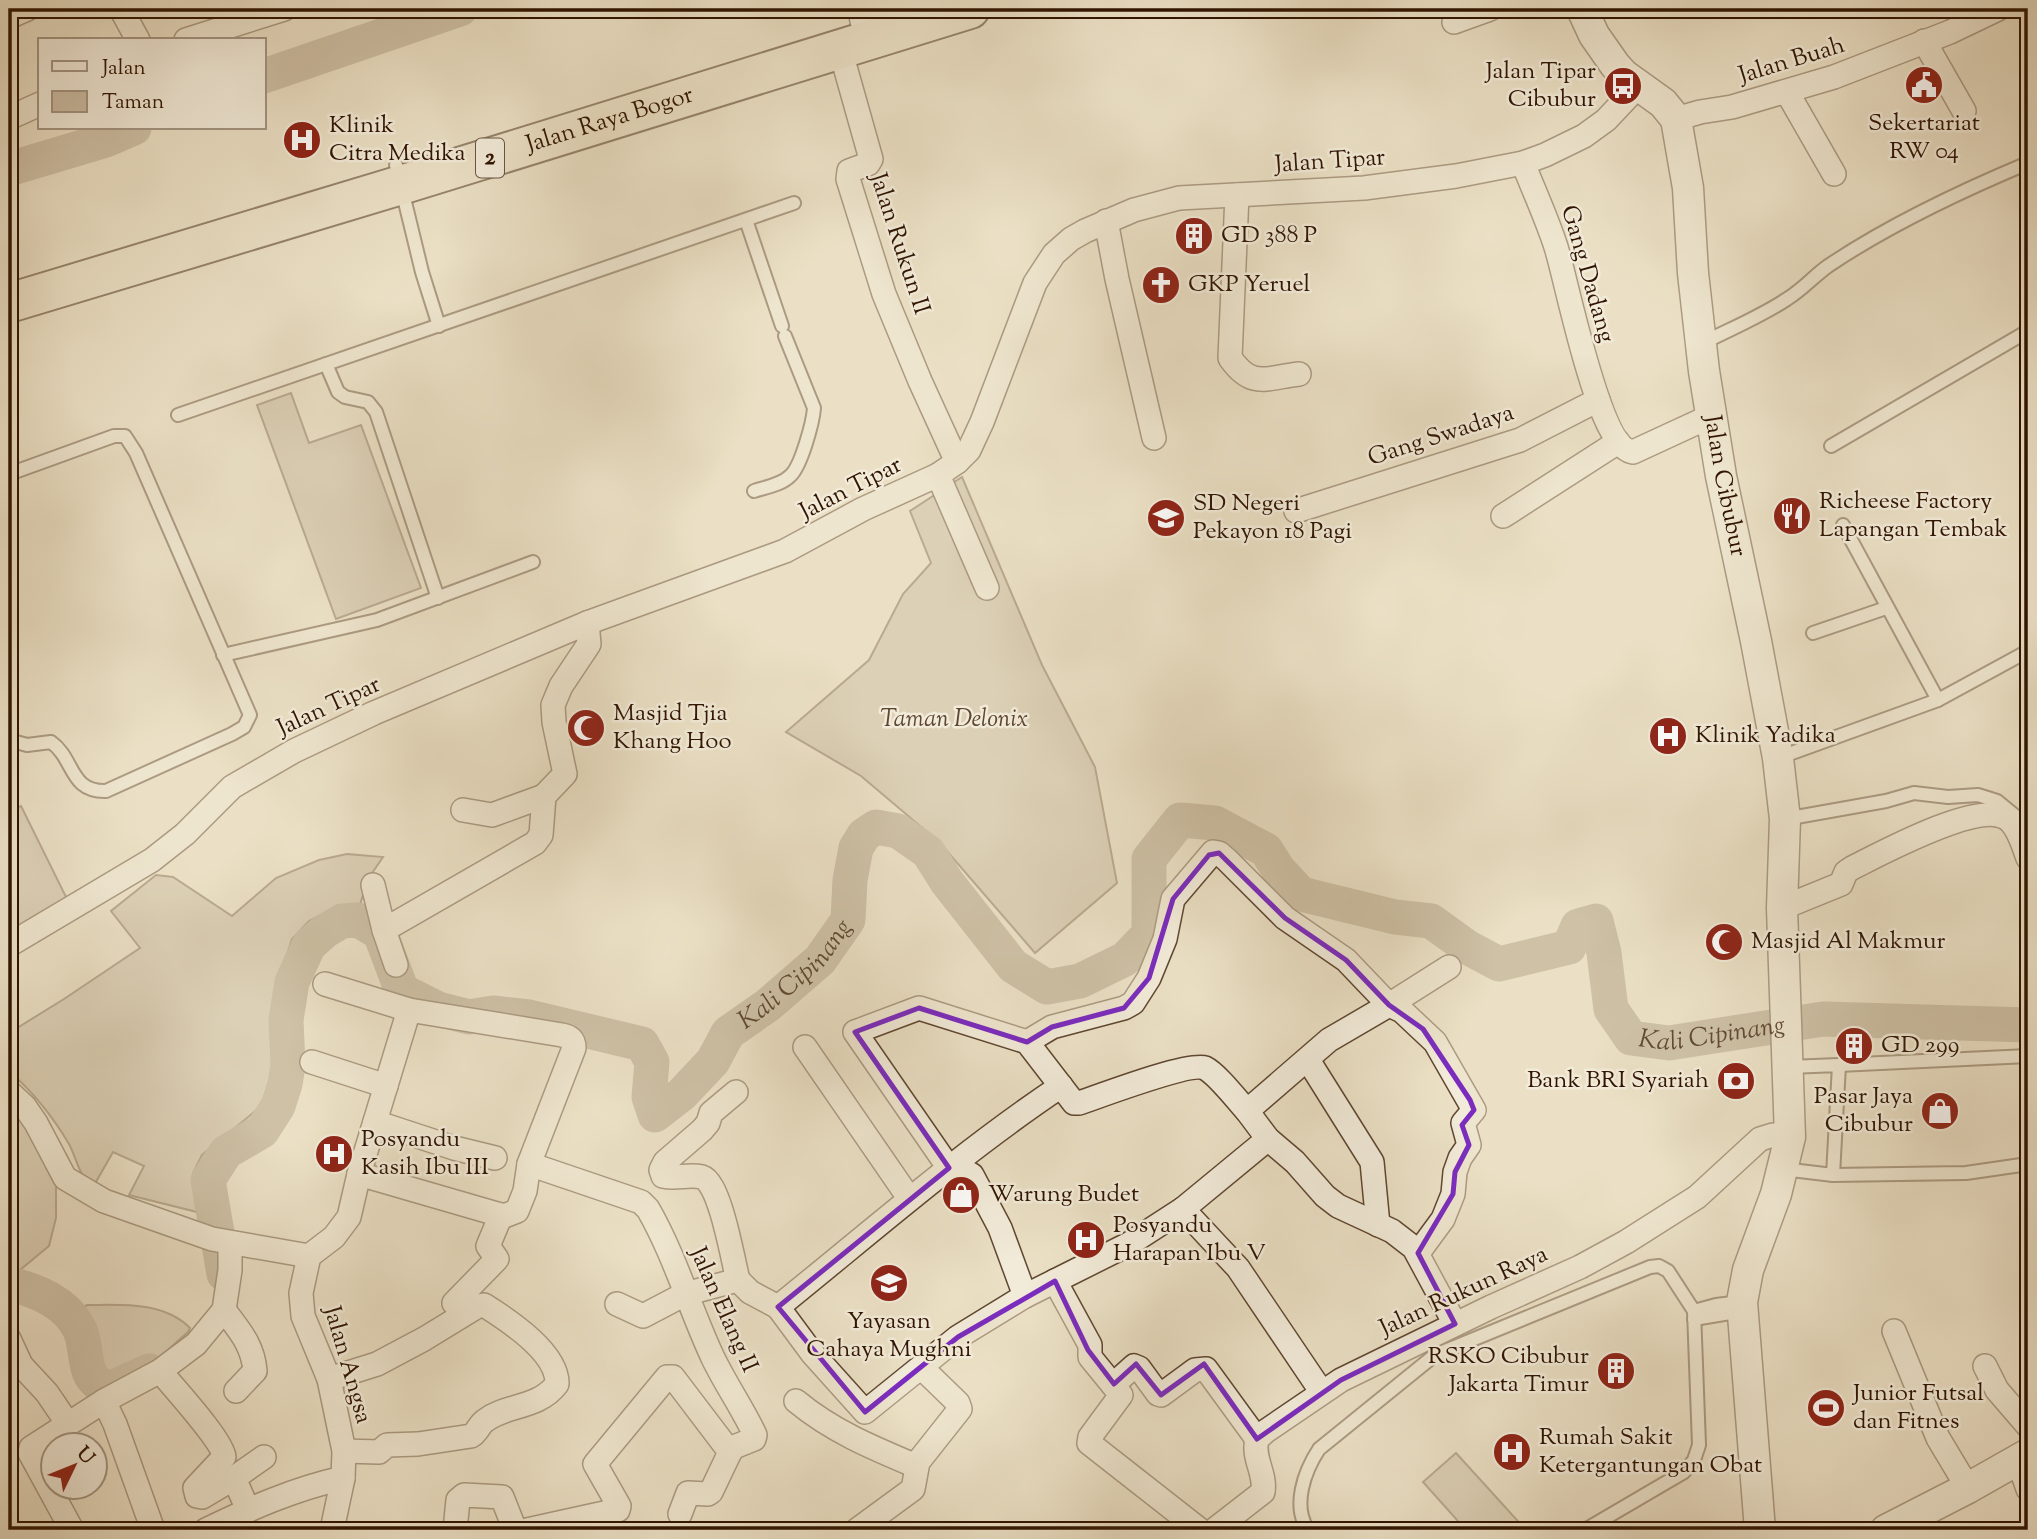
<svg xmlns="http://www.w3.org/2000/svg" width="2037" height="1539" viewBox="0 0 2037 1539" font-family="'Sorts Mill Goudy',serif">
  <rect width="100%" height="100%" fill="#ebe0c5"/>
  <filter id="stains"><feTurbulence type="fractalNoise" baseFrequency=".00286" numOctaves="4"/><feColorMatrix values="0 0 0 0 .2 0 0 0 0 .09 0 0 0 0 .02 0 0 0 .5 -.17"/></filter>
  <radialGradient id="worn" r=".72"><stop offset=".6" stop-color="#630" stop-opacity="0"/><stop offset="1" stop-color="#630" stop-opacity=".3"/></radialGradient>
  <g fill="#cbbda4" stroke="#7e6852" stroke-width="2">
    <polygon points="291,393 309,443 361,425 421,588 336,619 257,405"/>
    <polygon points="962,477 1042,665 1095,767 1117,883 1035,953 939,842 861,776 786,732 869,660 903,594 931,563 910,511"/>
    <polygon points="21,806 70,905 9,938 9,811"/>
    <path d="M347,854L383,857L368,879L359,908L338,907L309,921L292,939L279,980L275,1048L276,1063L264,1104L202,1155L193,1173L205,1214L129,1195L144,1166L113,1152L93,1187C79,1177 77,1159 69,1144C53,1117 32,1091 9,1071V1033L64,999L140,948L111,911L156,875L173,877L232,916L276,878L319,860Z"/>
    <polygon points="9,1099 56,1178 56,1218 49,1246 20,1270 9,1268"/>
    <path d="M87,1305C121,1305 163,1301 190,1328L188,1332C169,1348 115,1406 96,1367C92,1359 91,1349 89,1340C86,1329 81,1321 76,1311Z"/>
    <polygon points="1456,1453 1526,1530 1466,1530 1423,1482"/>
  </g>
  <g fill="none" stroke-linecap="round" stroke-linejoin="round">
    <g stroke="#ab9b82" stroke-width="35">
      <polyline points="264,76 460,9"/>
      <polyline points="9,169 106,140 134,128"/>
      <path id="s1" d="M224,1274L208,1180L226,1152L262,1131L278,1106L285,1084L288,1065L286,1020L292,982L309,945L325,931L342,921L358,920L380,933L402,991L438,1009L469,1017L493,1013L529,1017L642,1044L652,1062L649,1097L655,1115L682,1094L713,1061L728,1033L768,1005L820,960L848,920L850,880L856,848L864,835L876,827L898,831L928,852L947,882L1013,966L1047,987L1080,981L1125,959L1149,934V859L1180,820L1215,823L1266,850L1278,869L1301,894L1395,917L1431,921L1467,947L1499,964L1569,947L1578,926L1596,921L1604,953L1611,1009L1631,1038L1669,1043L1823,1019L2028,1025"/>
      <path d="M9,1284C36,1290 67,1303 80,1330C90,1355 79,1379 110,1389L149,1371"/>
    </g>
    <defs>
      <g id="service">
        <polyline points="396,165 422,272 439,326"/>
        <polyline points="746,220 782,326"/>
        <path d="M1701,344C1730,329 1760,317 1787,299C1802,290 1814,276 1828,266C1889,225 1961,191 2028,163"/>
        <polyline points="326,364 338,392 345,397 368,402 376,412 438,598"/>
        <polyline points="178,415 794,203"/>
        <polyline points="1831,446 2028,331"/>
        <path d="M9,474L114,436H125L136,453L250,715L244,727L232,734L106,791C69,792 75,759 51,742L27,745L9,740"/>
        <path d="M754,491C766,487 781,485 790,476C801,467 813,422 814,408L785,336"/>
        <polyline points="1843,525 1938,700"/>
        <polyline points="1813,633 1886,608"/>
        <polyline points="223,655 377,620 533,562"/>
        <polyline points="1778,758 1938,700 2028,651"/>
        <polyline points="1785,819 1886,801 1914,793 1948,797 1978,795 1997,801 2019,819 2028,818"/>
        <polyline points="1839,1065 2028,1056"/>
        <polyline points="1783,1169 1833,1175 1839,1065 1788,1067"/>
        <polyline points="1833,1175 1966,1173 2028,1164"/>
        <polyline points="1694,1311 1716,1305 1741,1302"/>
        <polyline points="1694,1319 1742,1311"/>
        <path d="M1308,1530C1292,1506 1304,1472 1319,1449L1435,1355L1650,1267L1659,1266L1668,1271L1694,1311L1699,1445L1694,1460L1684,1472L1585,1530"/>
      </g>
      <g id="minor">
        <polyline points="121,9 138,40"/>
        <polyline points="860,9 862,21"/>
        <polyline points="9,17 27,9"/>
        <polyline points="1454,22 1490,9"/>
        <polyline points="186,40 284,9"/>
        <polyline points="1924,41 1964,111"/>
        <polyline points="840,49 871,159 868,164 849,171 848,179 884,294 920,381 957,462"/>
        <polyline points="1787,92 1834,174"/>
        <polyline points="9,118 40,104"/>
        <polyline points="1676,119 1700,112 1732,107 1834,77 1950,32 1998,9"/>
        <path d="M1523,163C1534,191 1547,219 1556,247C1567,281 1598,448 1633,452L1711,416"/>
        <path d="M1237,195L1230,358C1252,389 1265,378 1299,374"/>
        <polyline points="1106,221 1117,279 1154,438"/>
        <polyline points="938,475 987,588"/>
        <polyline points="1296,511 1520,440 1598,400"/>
        <polyline points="1503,516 1618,442"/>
        <polyline points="463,810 492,815 544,796"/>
        <polyline points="373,885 384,930 396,965"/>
        <path d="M1782,908L1841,884L1846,872L1852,868C1882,853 1974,803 2004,817C2018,823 2023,846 2028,858"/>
        <polyline points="384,930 535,843 541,835 544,796 565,774 554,722 553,705 561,686 589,644 587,623"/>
        <polyline points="9,945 152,860 185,834 232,787 294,751 374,713 587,623 785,551 863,509 938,475 957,462 969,450 982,422 1035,283 1054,254 1071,239 1085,231 1134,210 1179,198 1364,188 1456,176 1523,163 1545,155 1584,136 1606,120 1638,86"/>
        <path d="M325,984L409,1010L562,1035C570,1037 574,1039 574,1048L529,1164L525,1191L517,1211L504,1216L359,1174"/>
        <polyline points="1027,1042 1052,1027 1124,1008 1133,1003 1149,978 1165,939 1173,899 1213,852 1219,853 1227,860 1285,918 1346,960 1389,1005 1449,967"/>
        <polyline points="805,1047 909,1198"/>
        <polyline points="1308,1060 1372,1162 1378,1225"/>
        <polyline points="312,1062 386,1086"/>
        <polyline points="9,1092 25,1107 36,1123 65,1178 104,1201 212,1239 309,1256"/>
        <path d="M736,1092L711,1113L708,1123L702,1130L665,1162L661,1170L663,1176C676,1179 689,1174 702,1177C720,1182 733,1261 738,1280"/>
        <polyline points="375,1122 454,1148 495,1158"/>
        <path d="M529,1164L641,1202L648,1209C675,1256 690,1309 713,1358C726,1385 743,1409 755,1435L754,1439L734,1447L730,1452L711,1492L708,1494L688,1493L680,1514"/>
        <polyline points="1183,1209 1268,1139"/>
        <polyline points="1418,1253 1443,1219 1453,1194 1455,1172 1460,1158 1469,1145 1463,1123 1474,1110 1435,1042 1402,1011 1389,1005 1329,1040 1247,1111 1268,1139 1295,1162 1325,1196 1338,1206 1392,1231 1414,1248 1455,1324"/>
        <polyline points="309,1256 301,1293 303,1316 329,1379 344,1451 343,1478 332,1530"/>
        <polyline points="309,1256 334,1237 349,1217 359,1174 409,1010"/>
        <polyline points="1055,1281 1129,1244 1183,1209 1238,1268 1321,1391"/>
        <path d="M1025,1296L1000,1228L972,1175L962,1169L949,1168L855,1032L919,1008L1027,1042L1074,1103H1079C1100,1096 1189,1062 1205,1068C1217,1074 1237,1100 1247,1111"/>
        <polyline points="454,1303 497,1259 488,1246 501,1215"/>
        <polyline points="617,1304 643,1316 685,1294 738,1280 750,1292 778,1307"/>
        <polyline points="778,1307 812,1353 865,1412 958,1337 1025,1296 1055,1281 1090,1345 1090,1357 1121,1395 1090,1437 1089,1443 1200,1530"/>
        <path d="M778,1307C871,1232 961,1153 1061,1086"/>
        <path d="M224,1310C239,1330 253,1345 255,1371L236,1391"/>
        <polyline points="1894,1331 1938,1438 1968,1488"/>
        <polyline points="9,1339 21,1365 47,1393 68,1424"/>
        <polyline points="1985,1366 1997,1390 2028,1426"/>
        <path d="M160,1371C173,1387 223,1441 224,1457L195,1488L197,1496L202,1497L234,1478L248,1510"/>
        <path d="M329,1379L377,1364L424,1339L478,1306L484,1305C508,1320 558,1353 557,1384C538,1409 507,1404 486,1420C479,1424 478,1432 471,1436L418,1444L387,1445L379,1452L344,1451"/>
        <polyline points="1114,1384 1134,1366 1139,1368 1158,1394 1161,1395 1195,1370 1206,1369 1257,1439"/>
        <polyline points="104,1401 115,1424 153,1530"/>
        <path d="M796,1401C832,1431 873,1448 916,1466"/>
        <polyline points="2018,1460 2028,1489"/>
        <polyline points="234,1478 264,1457"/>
        <polyline points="72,1530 30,1453 31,1448 104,1401 160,1371 196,1344 224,1310 230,1270 230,1244"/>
        <path d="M206,1530C251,1508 294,1489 343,1478"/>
        <polyline points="455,1530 458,1500 464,1495 502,1497 515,1530"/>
        <polyline points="527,1530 618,1510 619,1506 595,1464 667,1377 673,1377 730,1452"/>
        <polyline points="857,1530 913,1489 918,1462 960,1409 958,1403 922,1368"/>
        <path d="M1214,1530L1263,1492C1266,1473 1252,1458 1257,1439L1266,1431L1341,1380L1491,1307L1580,1267L1626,1242L1697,1197L1760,1139L1773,1135L1790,1137"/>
      </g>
      <g id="tertiary">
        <path id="s2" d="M1582,9L1594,35L1615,65L1624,75L1663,103L1676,119L1688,188L1693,273L1704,371L1721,476L1756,641L1778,758L1785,819L1782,908L1790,1137L1776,1194L1748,1270L1742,1302L1760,1530"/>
        <polyline points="1886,1530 1968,1488 2028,1454"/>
      </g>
      <g id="trunk">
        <path id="s3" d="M9,303L401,185L970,9"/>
      </g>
    </defs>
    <use href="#service" stroke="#5f4731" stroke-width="16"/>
    <use href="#minor" stroke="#5f4731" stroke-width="26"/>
    <use href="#tertiary" stroke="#5f4731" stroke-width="33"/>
    <use href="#trunk" stroke="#301400" stroke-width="42"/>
    <use href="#service" stroke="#f2ebd9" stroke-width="12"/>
    <use href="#minor" stroke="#f2ebd9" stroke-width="23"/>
    <use href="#tertiary" stroke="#f2ebd9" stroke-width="30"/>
    <use href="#trunk" stroke="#ebe0c5" stroke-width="38"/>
  </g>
  <path d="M0 0H2037V1539H0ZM1219,853L1285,918L1346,960L1389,1005L1423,1029L1470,1100L1474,1110L1462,1125L1469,1145L1455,1172L1453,1194L1418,1253L1455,1324L1341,1380L1257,1439L1204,1364L1161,1395L1136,1364L1114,1384L1088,1350L1055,1281L958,1337L865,1412L778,1307L949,1168L855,1032L919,1008L1027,1042L1052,1027L1124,1008L1149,978L1173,899L1209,855Z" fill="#ebe0c5" fill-opacity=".55" fill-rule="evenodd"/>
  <path fill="none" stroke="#7b2cbf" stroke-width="5" stroke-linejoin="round" d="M1219,853L1285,918L1346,960L1389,1005L1423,1029L1470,1100L1474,1110L1462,1125L1469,1145L1455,1172L1453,1194L1418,1253L1455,1324L1341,1380L1257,1439L1204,1364L1161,1395L1136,1364L1114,1384L1088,1350L1055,1281L958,1337L865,1412L778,1307L949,1168L855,1032L919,1008L1027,1042L1052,1027L1124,1008L1149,978L1173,899L1209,855Z"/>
  <defs>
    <symbol id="civic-disc" viewBox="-11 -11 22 22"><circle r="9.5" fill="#8f2418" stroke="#f2ebd9"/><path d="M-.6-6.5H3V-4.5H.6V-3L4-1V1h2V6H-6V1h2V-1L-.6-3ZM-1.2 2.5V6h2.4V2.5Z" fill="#fff"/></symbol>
    <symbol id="bus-disc" viewBox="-11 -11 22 22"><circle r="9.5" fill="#8f2418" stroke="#f2ebd9"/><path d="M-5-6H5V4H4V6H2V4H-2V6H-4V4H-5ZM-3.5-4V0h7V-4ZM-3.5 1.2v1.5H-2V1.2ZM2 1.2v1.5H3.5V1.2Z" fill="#fff"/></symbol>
    <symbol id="hospital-disc" viewBox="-11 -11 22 22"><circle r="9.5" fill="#8f2418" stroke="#f2ebd9"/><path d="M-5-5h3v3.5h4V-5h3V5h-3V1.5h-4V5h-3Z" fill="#fff"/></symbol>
    <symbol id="building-disc" viewBox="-11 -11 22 22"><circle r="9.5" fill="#8f2418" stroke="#f2ebd9"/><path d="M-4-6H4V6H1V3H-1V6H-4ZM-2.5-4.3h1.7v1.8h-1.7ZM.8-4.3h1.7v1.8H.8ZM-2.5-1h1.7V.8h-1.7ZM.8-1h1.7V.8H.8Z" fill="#fff"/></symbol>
    <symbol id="church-disc" viewBox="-11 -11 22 22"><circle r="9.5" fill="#8f2418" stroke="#f2ebd9"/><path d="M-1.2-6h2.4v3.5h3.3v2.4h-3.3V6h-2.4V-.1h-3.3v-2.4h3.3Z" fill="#fff"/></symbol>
    <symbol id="restaurant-disc" viewBox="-11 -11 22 22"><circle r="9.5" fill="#8f2418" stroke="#f2ebd9"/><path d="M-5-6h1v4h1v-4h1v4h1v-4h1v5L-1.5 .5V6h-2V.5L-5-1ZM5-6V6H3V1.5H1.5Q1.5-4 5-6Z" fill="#fff"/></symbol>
    <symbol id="school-disc" viewBox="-11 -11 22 22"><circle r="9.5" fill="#8f2418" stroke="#f2ebd9"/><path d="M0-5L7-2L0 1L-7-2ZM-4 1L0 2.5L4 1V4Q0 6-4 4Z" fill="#fff"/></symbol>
    <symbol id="mosque-disc" viewBox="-11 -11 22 22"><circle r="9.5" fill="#8f2418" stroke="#f2ebd9"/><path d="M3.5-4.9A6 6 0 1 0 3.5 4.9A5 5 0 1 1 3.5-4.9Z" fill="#fff"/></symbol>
    <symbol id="bank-disc" viewBox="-11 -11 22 22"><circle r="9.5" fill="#8f2418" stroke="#f2ebd9"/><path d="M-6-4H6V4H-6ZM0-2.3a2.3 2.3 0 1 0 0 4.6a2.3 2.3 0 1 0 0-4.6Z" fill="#fff"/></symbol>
    <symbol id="shop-disc" viewBox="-11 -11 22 22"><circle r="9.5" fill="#8f2418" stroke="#f2ebd9"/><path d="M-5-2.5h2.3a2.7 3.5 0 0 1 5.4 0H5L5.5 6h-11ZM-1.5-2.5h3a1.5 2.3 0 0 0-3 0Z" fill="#fff"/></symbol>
    <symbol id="stadium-disc" viewBox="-11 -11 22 22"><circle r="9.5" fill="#8f2418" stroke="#f2ebd9"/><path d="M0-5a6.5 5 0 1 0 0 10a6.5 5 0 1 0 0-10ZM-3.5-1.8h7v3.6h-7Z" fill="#fff"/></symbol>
  </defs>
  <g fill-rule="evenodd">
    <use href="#civic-disc" x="1902" y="63" width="44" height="44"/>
    <use href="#bus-disc" x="1601" y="64" width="44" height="44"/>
    <use href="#hospital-disc" x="280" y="118" width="44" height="44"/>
    <use href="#building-disc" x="1172" y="214" width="44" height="44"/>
    <use href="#church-disc" x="1139" y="263" width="44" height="44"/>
    <use href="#restaurant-disc" x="1770" y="494" width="44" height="44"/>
    <use href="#school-disc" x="1144" y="496" width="44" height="44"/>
    <use href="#mosque-disc" x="564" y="706" width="44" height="44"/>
    <use href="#hospital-disc" x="1646" y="714" width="44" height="44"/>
    <use href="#mosque-disc" x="1702" y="920" width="44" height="44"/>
    <use href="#building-disc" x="1832" y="1024" width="44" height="44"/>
    <use href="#bank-disc" x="1714" y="1059" width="44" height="44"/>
    <use href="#shop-disc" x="1918" y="1089" width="44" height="44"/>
    <use href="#hospital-disc" x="312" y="1132" width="44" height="44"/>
    <use href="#shop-disc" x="939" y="1173" width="44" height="44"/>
    <use href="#hospital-disc" x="1064" y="1218" width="44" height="44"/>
    <use href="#school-disc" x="867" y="1261" width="44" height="44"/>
    <use href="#building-disc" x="1594" y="1349" width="44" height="44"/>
    <use href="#stadium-disc" x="1804" y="1386" width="44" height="44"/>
    <use href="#hospital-disc" x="1490" y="1430" width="44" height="44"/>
  </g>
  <g text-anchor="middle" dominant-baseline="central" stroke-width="5" stroke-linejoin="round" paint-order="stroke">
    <rect fill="#f2ebd9" stroke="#6a5441" stroke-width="2" x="476" y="138.5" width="28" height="39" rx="5"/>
    <g font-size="23" font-weight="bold" fill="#301400">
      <text x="490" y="158">2</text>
    </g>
    <g font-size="24" fill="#301400" stroke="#f2ebd9">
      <text transform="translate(1792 61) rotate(-17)">Jalan Buah</text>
      <text stroke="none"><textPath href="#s3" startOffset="628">Jalan Raya Bogor</textPath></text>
      <text transform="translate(1330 162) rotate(-4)">Jalan Tipar</text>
      <text transform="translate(899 244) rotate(72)">Jalan Rukun II</text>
      <text transform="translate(1587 274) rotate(74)">Gang Dadang</text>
      <text transform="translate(1441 436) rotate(-18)">Gang Swadaya</text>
      <text stroke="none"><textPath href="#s2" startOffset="518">Jalan Cibubur</textPath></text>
      <text transform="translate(851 489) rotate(-27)">Jalan Tipar</text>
      <text transform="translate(329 707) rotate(-25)">Jalan Tipar</text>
      <text transform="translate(1464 1292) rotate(-25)">Jalan Rukun Raya</text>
      <text transform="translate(723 1310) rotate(66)">Jalan Elang II</text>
      <text transform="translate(347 1365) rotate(74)">Jalan Angsa</text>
    </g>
    <g font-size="24" fill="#301400" stroke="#f2ebd9" text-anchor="start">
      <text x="1596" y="72" text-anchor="end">Jalan Tipar<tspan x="1596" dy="28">Cibubur</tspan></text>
      <text x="1924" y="124" text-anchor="middle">Sekertariat<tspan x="1924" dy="28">RW 04</tspan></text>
      <text x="329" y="126">Klinik<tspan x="329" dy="28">Citra Medika</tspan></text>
      <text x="1221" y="236">GD 388 P</text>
      <text x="1188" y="285">GKP Yeruel</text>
      <text x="1819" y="502">Richeese Factory<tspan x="1819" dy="28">Lapangan Tembak</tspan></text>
      <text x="1193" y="504">SD Negeri<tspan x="1193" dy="28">Pekayon 18 Pagi</tspan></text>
      <text x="613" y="714">Masjid Tjia<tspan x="613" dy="28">Khang Hoo</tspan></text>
      <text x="1695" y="736">Klinik Yadika</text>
      <text x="1751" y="942">Masjid Al Makmur</text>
      <text x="1881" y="1046">GD 299</text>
      <text x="1709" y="1081" text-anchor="end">Bank BRI Syariah</text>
      <text x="1913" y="1097" text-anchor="end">Pasar Jaya<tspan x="1913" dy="28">Cibubur</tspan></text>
      <text x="361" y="1140">Posyandu<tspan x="361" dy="28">Kasih Ibu III</tspan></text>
      <text x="988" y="1195">Warung Budet</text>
      <text x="1113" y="1226">Posyandu<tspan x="1113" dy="28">Harapan Ibu V</tspan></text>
      <text x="889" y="1322" text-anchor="middle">Yayasan<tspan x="889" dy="28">Cahaya Mughni</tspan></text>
      <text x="1589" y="1357" text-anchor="end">RSKO Cibubur<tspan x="1589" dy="28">Jakarta Timur</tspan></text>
      <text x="1853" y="1394">Junior Futsal<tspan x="1853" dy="28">dan Fitnes</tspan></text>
      <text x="1539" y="1438">Rumah Sakit<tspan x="1539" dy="28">Ketergantungan Obat</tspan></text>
    </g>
    <g font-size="24" font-style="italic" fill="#5e4731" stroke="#f2ebd9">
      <text x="954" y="720">Taman Delonix</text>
    </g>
    <g font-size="26" font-style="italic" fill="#614a34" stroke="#f2ebd9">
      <text stroke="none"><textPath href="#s1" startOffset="1036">Kali Cipinang</textPath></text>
      <text stroke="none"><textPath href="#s1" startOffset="2382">Kali Cipinang</textPath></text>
    </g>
  </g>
  <rect width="2037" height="1539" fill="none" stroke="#ebe0c5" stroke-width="35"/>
  <rect x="10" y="10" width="2016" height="1518" fill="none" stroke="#301400" stroke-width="3.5"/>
  <rect x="18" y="18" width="2002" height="1504" fill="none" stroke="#301400" stroke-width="2"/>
  <rect x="38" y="38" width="228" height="91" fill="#f2ebd9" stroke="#a49582" stroke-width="2"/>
  <rect x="52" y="61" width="35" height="10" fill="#f2ebd9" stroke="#a49582" stroke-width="2"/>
  <text x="102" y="74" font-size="21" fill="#301400">Jalan</text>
  <rect x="52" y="91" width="35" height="21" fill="#cbbda4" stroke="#a49582" stroke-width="2"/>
  <text x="102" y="108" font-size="21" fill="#301400">Taman</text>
  <g transform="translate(74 1466) rotate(47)"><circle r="33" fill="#f2ebd9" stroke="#a49582" stroke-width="2"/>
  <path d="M0-5L12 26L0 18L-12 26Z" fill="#8f2418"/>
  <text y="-10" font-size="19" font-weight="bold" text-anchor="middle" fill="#301400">U</text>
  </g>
  <rect width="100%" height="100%" filter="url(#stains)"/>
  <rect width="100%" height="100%" fill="url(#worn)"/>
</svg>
